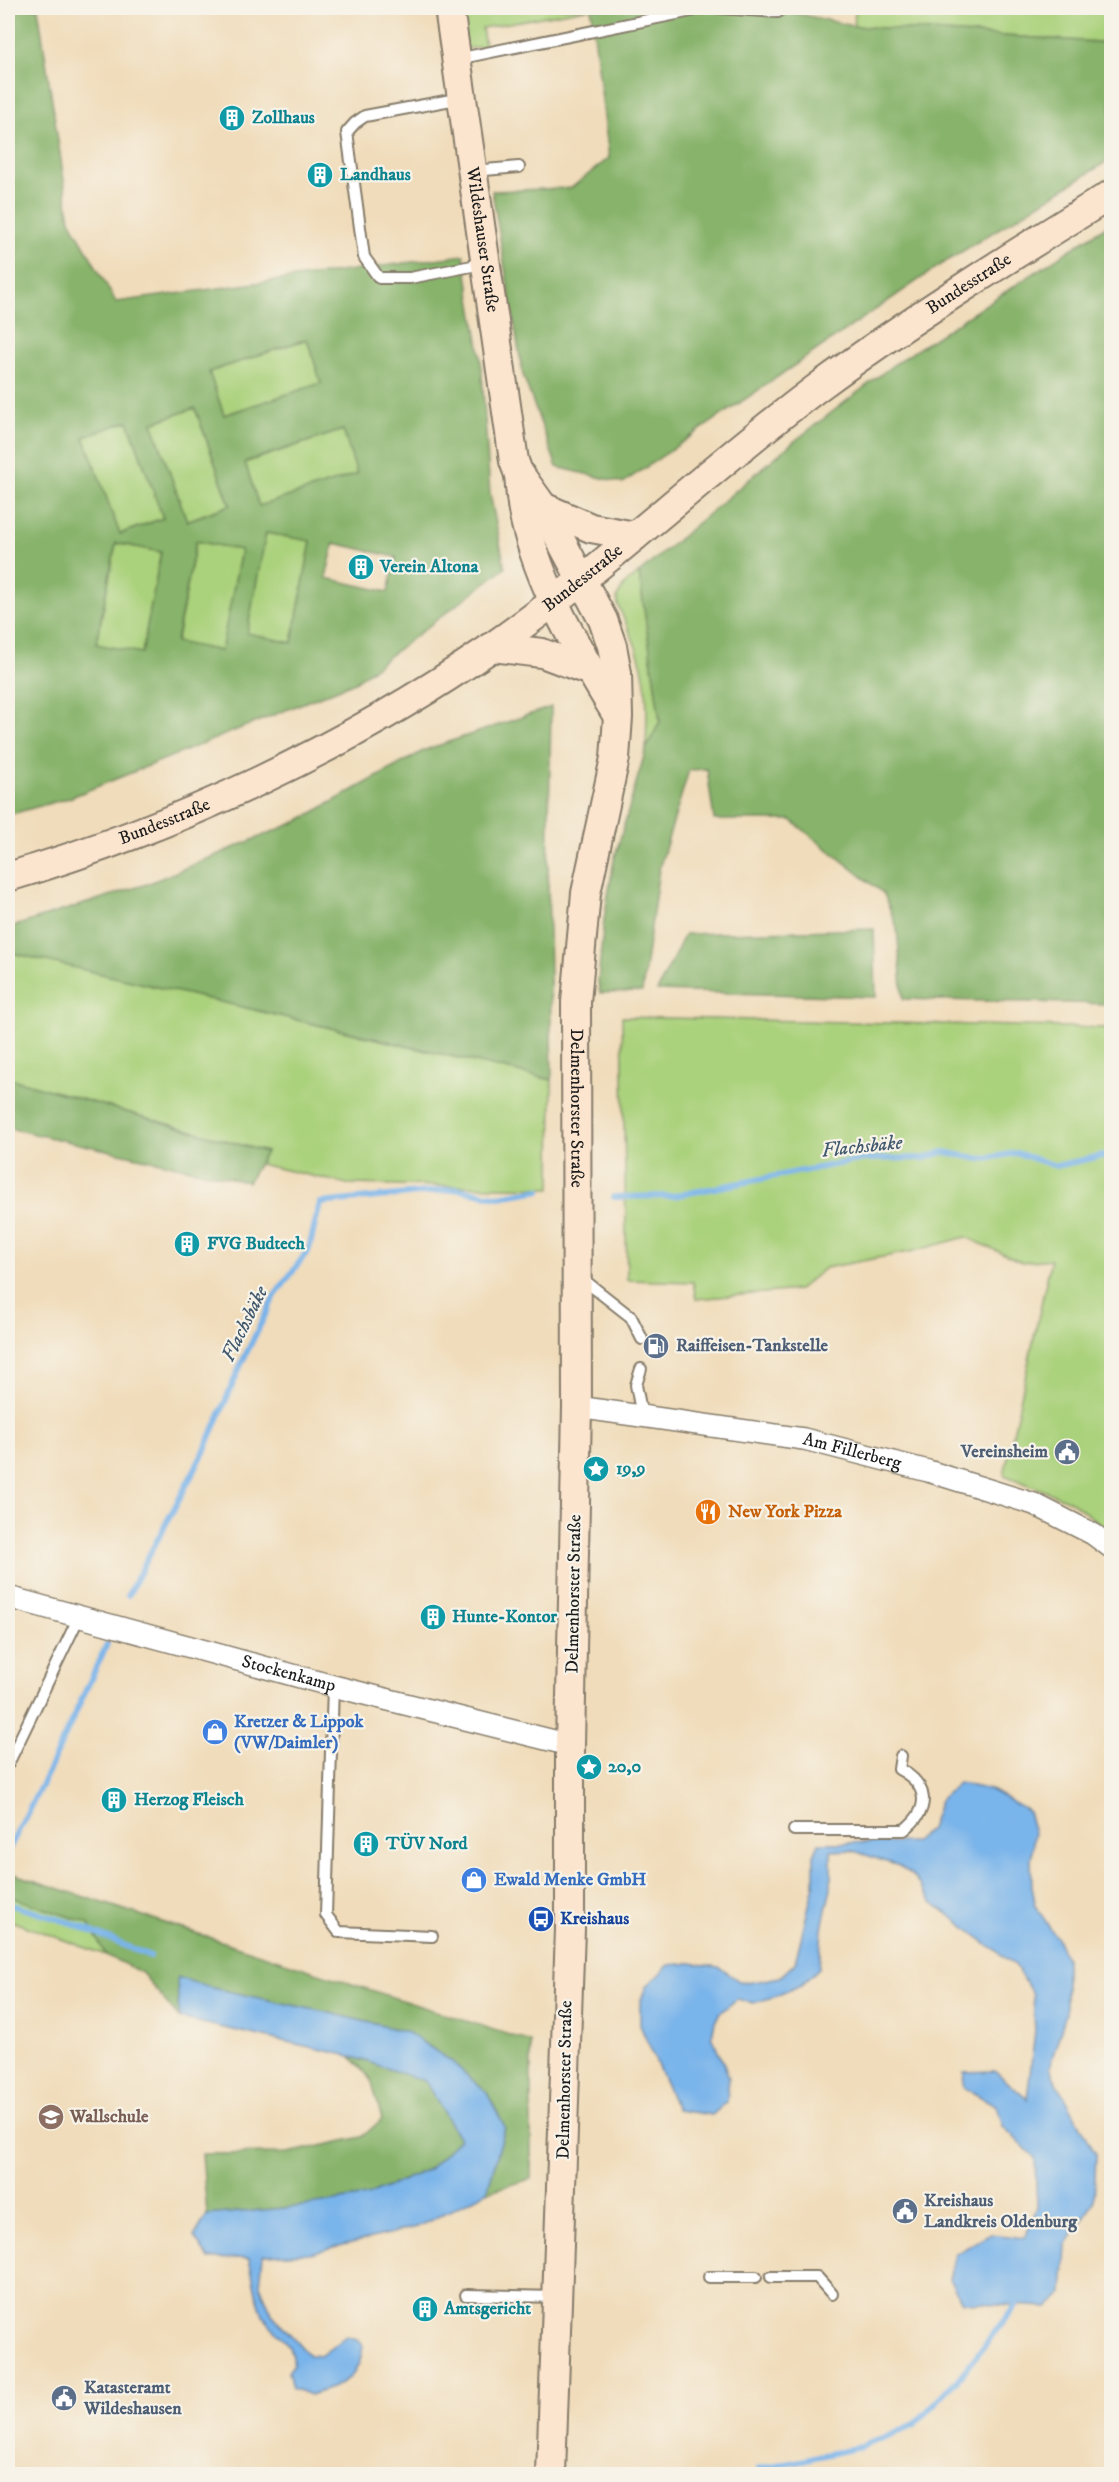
<svg xmlns="http://www.w3.org/2000/svg" width="1119" height="2482" viewBox="0 0 1119 2482" font-family="'IM FELL DW Pica',serif">
  <rect width="100%" height="100%" fill="#f7f3e8"/>
  <filter id="ink" filterUnits="userSpaceOnUse"><feTurbulence type="fractalNoise" baseFrequency=".0167" numOctaves="2"/><feDisplacementMap in="SourceGraphic" scale="12" xChannelSelector="R" yChannelSelector="G"/><feConvolveMatrix kernelMatrix="1 2 1 2 8 2 1 2 1" color-interpolation-filters="sRGB"/></filter>
  <filter id="wash" filterUnits="userSpaceOnUse"><feTurbulence type="fractalNoise" baseFrequency=".008" numOctaves="4" result="noise"/><feDisplacementMap in="SourceGraphic" scale="24" xChannelSelector="R" yChannelSelector="G"/><feGaussianBlur stdDeviation="1.35" result="paint"/><feColorMatrix in="noise" values="0 0 0 0 0 0 0 0 0 0 0 0 0 0 0 0 0 1.4 0 .05"/><feComposite in="paint" operator="in"/></filter>
  <g filter="url(#wash)">
    <rect width="100%" height="100%" fill="#f0dcba"/>
    <g fill="#aad17b" stroke="#63764c" stroke-width="1.5">
      <polygon points="460,8 591,8 482,28 485,46 466,49"/>
      <polygon points="856,8 1111,8 1111,43 853,26"/>
      <polygon points="307,339 322,383 224,415 209,372"/>
      <polygon points="195,408 230,505 186,521 152,423"/>
      <polygon points="128,421 163,518 119,534 84,437"/>
      <polygon points="343,430 357,474 259,507 244,463"/>
      <polygon points="266,533 312,541 292,643 246,634"/>
      <polygon points="196,541 241,550 222,651 176,643"/>
      <polygon points="116,543 161,552 142,654 96,645"/>
      <path d="M639,573L660,721L646,749C647,718 649,686 639,656C634,639 625,622 618,605L617,597L624,585Z"/>
      <polygon points="8,952 552,1080 551,1188 347,1184 259,1164 266,1152 8,1078"/>
      <polygon points="622,1017 1111,1028 1111,1532 1070,1501 1004,1475 1051,1259 1022,1262 966,1237 914,1251 825,1268 798,1290 696,1299 693,1282 627,1280"/>
      <polygon points="8,1896 88,1923 106,1955 8,1920"/>
    </g>
    <g fill="#87b36b" stroke="#526844" stroke-width="1.5" fill-rule="evenodd">
      <path d="M8,8H38L70,220L116,302L464,255L481,359L490,494L505,568L355,682L69,798L8,815ZM307,339L321,383L224,415L209,372ZM195,408L230,505L187,521L152,423ZM128,421L163,518L120,534L84,437ZM343,430L357,474L259,506L245,462ZM266,533L311,541L292,643L247,633ZM196,541L241,550L221,651L176,642ZM116,543L161,552L142,653L96,644ZM334,543L396,557L388,592L326,578Z"/>
      <polygon points="591,8 773,8 853,26 1111,43 1111,159 942,264 623,483 557,467 523,375 492,191 571,188 609,158"/>
      <polygon points="1111,223 1111,1004 903,999 897,928 884,894 791,820 714,820 707,769 689,770 659,869 642,992 600,993 598,982 604,919 614,860 646,749 660,721 639,573 792,443 893,365"/>
      <polygon points="551,707 548,878 552,1080 8,952 8,928 147,884 298,821 425,750"/>
      <polygon points="874,929 876,997 657,991 685,934"/>
      <polygon points="8,1078 266,1152 248,1182 8,1128"/>
      <polygon points="8,1872 531,2042 531,2179 487,2192 505,2127 487,2093 451,2061 407,2032 334,2014 208,1987 177,1978 179,2018 142,1973 106,1955 88,1923 8,1896"/>
      <polygon points="350,2056 426,2081 460,2139 429,2169 367,2196 297,2207 207,2215 202,2154 288,2153 362,2137 382,2119 371,2079"/>
    </g>
    <g fill="#79b4ea" stroke="#4a6883" stroke-width="1.5">
      <polygon points="958,1783 991,1790 1028,1811 1034,1834 1031,1861 1032,1887 1036,1907 1057,1938 1066,1959 1066,2014 1049,2068 1096,2154 1094,2202 1066,2245 1063,2294 1048,2307 962,2302 949,2279 955,2254 991,2234 1025,2238 1037,2207 1035,2158 1003,2126 997,2106 963,2087 964,2072 995,2071 1027,2099 1035,2031 1033,1995 1016,1966 932,1902 912,1875 899,1866 851,1850 831,1851 831,1888 822,1928 819,1968 801,1985 776,1996 754,2003 737,1999 721,2012 715,2021 712,2036 729,2077 727,2102 712,2115 677,2110 640,2025 640,2002 646,1987 669,1965 691,1963 719,1967 739,1981 753,1982 780,1977 795,1963 814,1885 814,1855 819,1843 914,1842 930,1829 940,1800"/>
      <path d="M177,1977L208,1987L334,2014L407,2032L451,2061L487,2093L505,2127L487,2192L417,2227L310,2253L263,2255L260,2285L272,2314L309,2355L320,2356L346,2337L357,2340L363,2345C360,2380 339,2386 310,2395L292,2388L288,2372L294,2364L289,2347L263,2316L256,2293L249,2258L209,2259L194,2237L207,2215L297,2207L367,2196L429,2169L459,2139L425,2081L350,2056L179,2018Z"/>
    </g>
    <g fill="none" stroke-linecap="round" stroke-linejoin="round">
      <g stroke="#79b4ea" stroke-width="6">
        <polyline points="614,1197 673,1196 864,1159 925,1158 943,1152 981,1159 1017,1153 1056,1166 1101,1156 1112,1158"/>
        <polyline points="128,1595 204,1452 242,1362 274,1297 309,1249 320,1203 457,1189 499,1197 540,1190"/>
        <polyline points="8,1851 50,1768 107,1644"/>
        <polyline points="8,1904 68,1922 150,1956"/>
        <polyline points="759,2469 861,2447 915,2424 958,2379 1016,2305"/>
      </g>
    </g>
  </g>
  <g filter="url(#ink)">
    <g fill="none" stroke-linecap="round" stroke-linejoin="round">
      <defs>
        <g id="service">
          <polyline points="718,8 778,12 776,8"/>
          <polyline points="457,59 706,8"/>
          <polyline points="462,98 365,116 355,123 347,132 364,257 379,278 410,278 472,266"/>
          <polyline points="473,171 519,167"/>
          <polyline points="580,1277 631,1317 642,1339"/>
          <polyline points="641,1369 636,1385 642,1416"/>
          <polyline points="333,1686 326,1915 339,1932 432,1936"/>
          <polyline points="8,1764 79,1617"/>
          <path d="M794,1830H904C931,1809 929,1785 899,1769L901,1756"/>
          <polyline points="709,2277 756,2277"/>
          <polyline points="771,2277 817,2277 832,2294"/>
          <polyline points="466,2295 557,2297"/>
        </g>
        <g id="minor">
          <path id="s1" d="M577,1407L804,1439L928,1471L1034,1504L1093,1534L1112,1548"/>
          <path id="s2" d="M8,1597L333,1686L570,1745"/>
        </g>
        <g id="secondary">
          <path id="s3" d="M449,8L514,461L518,472L543,507L603,620L612,646L617,673L618,717L615,758L586,893L576,1002L577,1407L570,1745V1929L551,2474"/>
          <path d="M519,474C520,488 521,502 524,516C540,588 579,652 617,715"/>
          <polyline points="543,507 591,528 635,536"/>
          <polyline points="492,647 542,653 590,671"/>
          <path id="s4" d="M8,877C177,827 346,748 492,647C607,567 708,469 821,385C914,317 1013,255 1112,194"/>
        </g>
      </defs>
      <use href="#service" stroke="#867c6b" stroke-width="14"/>
      <use href="#minor" stroke="#867c6b" stroke-width="24"/>
      <use href="#secondary" stroke="#867c6b" stroke-width="32"/>
      <use href="#service" stroke="#fff" stroke-width="10"/>
      <use href="#minor" stroke="#fff" stroke-width="21"/>
      <use href="#secondary" stroke="#fce5cf" stroke-width="28"/>
    </g>
  </g>
  <defs>
    <symbol id="building-disc" viewBox="-11 -11 22 22"><circle r="9.5" fill="#0f9aa8" stroke="#f7f3e8"/><path d="M-4-6H4V6H1V3H-1V6H-4ZM-2.5-4.3h1.7v1.8h-1.7ZM.8-4.3h1.7v1.8H.8ZM-2.5-1h1.7V.8h-1.7ZM.8-1h1.7V.8H.8Z" fill="#fff"/></symbol>
    <symbol id="fuel-disc" viewBox="-11 -11 22 22"><circle r="9.5" fill="#5c6f8a" stroke="#f7f3e8"/><path d="M-5.5-6h7V0h2V4h1.3V-2.5L3-4.5l.8-.8L6-3V5H2.5V1h-1V6h-7ZM-4.2-4.7v3.2H.2V-4.7Z" fill="#fff"/></symbol>
    <symbol id="civic-disc" viewBox="-11 -11 22 22"><circle r="9.5" fill="#5c6f8a" stroke="#f7f3e8"/><path d="M-.6-6.5H3V-4.5H.6V-3L4-1V1h2V6H-6V1h2V-1L-.6-3ZM-1.2 2.5V6h2.4V2.5Z" fill="#fff"/></symbol>
    <symbol id="sight-disc" viewBox="-11 -11 22 22"><circle r="9.5" fill="#0f9aa8" stroke="#f7f3e8"/><path d="M0-6L1.8-2.2L6-1.7L2.9 1.2L3.7 5.4L0 3.3L-3.7 5.4L-2.9 1.2L-6-1.7L-1.8-2.2Z" fill="#fff"/></symbol>
    <symbol id="restaurant-disc" viewBox="-11 -11 22 22"><circle r="9.5" fill="#e8710a" stroke="#f7f3e8"/><path d="M-5-6h1v4h1v-4h1v4h1v-4h1v5L-1.5 .5V6h-2V.5L-5-1ZM5-6V6H3V1.5H1.5Q1.5-4 5-6Z" fill="#fff"/></symbol>
    <symbol id="shop-disc" viewBox="-11 -11 22 22"><circle r="9.5" fill="#3f7fe0" stroke="#f7f3e8"/><path d="M-5-2.5h2.3a2.7 3.5 0 0 1 5.4 0H5L5.5 6h-11ZM-1.5-2.5h3a1.5 2.3 0 0 0-3 0Z" fill="#fff"/></symbol>
    <symbol id="bus-disc" viewBox="-11 -11 22 22"><circle r="9.5" fill="#1a4fb4" stroke="#f7f3e8"/><path d="M-5-6H5V4H4V6H2V4H-2V6H-4V4H-5ZM-3.5-4V0h7V-4ZM-3.5 1.2v1.5H-2V1.2ZM2 1.2v1.5H3.5V1.2Z" fill="#fff"/></symbol>
    <symbol id="school-disc" viewBox="-11 -11 22 22"><circle r="9.5" fill="#8d6e63" stroke="#f7f3e8"/><path d="M0-5L7-2L0 1L-7-2ZM-4 1L0 2.5L4 1V4Q0 6-4 4Z" fill="#fff"/></symbol>
  </defs>
  <g fill-rule="evenodd">
    <use href="#building-disc" x="217" y="103" width="30" height="30"/>
    <use href="#building-disc" x="305" y="160" width="30" height="30"/>
    <use href="#building-disc" x="346" y="552" width="30" height="30"/>
    <use href="#building-disc" x="172" y="1229" width="30" height="30"/>
    <use href="#fuel-disc" x="641" y="1331" width="30" height="30"/>
    <use href="#civic-disc" x="1052" y="1437" width="30" height="30"/>
    <use href="#sight-disc" x="581" y="1454" width="30" height="30"/>
    <use href="#restaurant-disc" x="693" y="1497" width="30" height="30"/>
    <use href="#building-disc" x="418" y="1602" width="30" height="30"/>
    <use href="#shop-disc" x="200" y="1717" width="30" height="30"/>
    <use href="#sight-disc" x="574" y="1752" width="30" height="30"/>
    <use href="#building-disc" x="99" y="1785" width="30" height="30"/>
    <use href="#building-disc" x="351" y="1829" width="30" height="30"/>
    <use href="#shop-disc" x="459" y="1865" width="30" height="30"/>
    <use href="#bus-disc" x="526" y="1904" width="30" height="30"/>
    <use href="#school-disc" x="36" y="2102" width="30" height="30"/>
    <use href="#civic-disc" x="890" y="2196" width="30" height="30"/>
    <use href="#building-disc" x="410" y="2294" width="30" height="30"/>
    <use href="#civic-disc" x="49" y="2383" width="30" height="30"/>
  </g>
  <g text-anchor="middle" dominant-baseline="central" stroke-width="4.5" stroke-linejoin="round" paint-order="stroke">
    <g font-size="18" font-weight="bold" fill="#0d838f" stroke="#f7f3e8" text-anchor="start">
      <text x="252" y="118">Zollhaus</text>
      <text x="340" y="175">Landhaus</text>
      <text x="380" y="567">Verein Altona</text>
      <text x="207" y="1244">FVG Budtech</text>
      <text x="616" y="1469">19,9</text>
      <text x="452" y="1617">Hunte-Kontor</text>
      <text x="608" y="1767">20,0</text>
      <text x="134" y="1800">Herzog Fleisch</text>
      <text x="386" y="1844">TÜV Nord</text>
      <text x="444" y="2309">Amtsgericht</text>
    </g>
    <g font-size="18" fill="#1c1c1c" stroke="#f7f3e8">
      <text stroke="none"><textPath href="#s3" startOffset="234">Wildeshauser Straße</textPath></text>
      <text stroke="none"><textPath href="#s4" startOffset="1138">Bundesstraße</textPath></text>
      <text stroke="none"><textPath href="#s4" startOffset="652">Bundesstraße</textPath></text>
      <text stroke="none"><textPath href="#s4" startOffset="166">Bundesstraße</textPath></text>
      <text stroke="none"><textPath href="#s3" startOffset="1134">Delmenhorster Straße</textPath></text>
      <text stroke="none"><textPath href="#s1" startOffset="279">Am Fillerberg</textPath></text>
      <text transform="translate(574 1594) rotate(-89)">Delmenhorster Straße</text>
      <text stroke="none"><textPath href="#s2" startOffset="291">Stockenkamp</textPath></text>
      <text transform="translate(565 2080) rotate(-89)">Delmenhorster Straße</text>
    </g>
    <g font-size="18" font-weight="bold" fill="#4e5e75" stroke="#f7f3e8" text-anchor="start">
      <text x="676" y="1346">Raiffeisen-Tankstelle</text>
      <text x="1048" y="1452" text-anchor="end">Vereinsheim</text>
      <text x="924" y="2201">Kreishaus<tspan x="924" dy="21">Landkreis Oldenburg</tspan></text>
      <text x="84" y="2388">Katasteramt<tspan x="84" dy="21">Wildeshausen</tspan></text>
    </g>
    <g font-size="18" font-weight="bold" fill="#c56008" stroke="#f7f3e8" text-anchor="start">
      <text x="728" y="1512">New York Pizza</text>
    </g>
    <g font-size="18" font-weight="bold" fill="#366cbe" stroke="#f7f3e8" text-anchor="start">
      <text x="234" y="1722">Kretzer &amp; Lippok<tspan x="234" dy="21">(VW/Daimler)</tspan></text>
      <text x="494" y="1880">Ewald Menke GmbH</text>
    </g>
    <g font-size="18" font-weight="bold" fill="#164399" stroke="#f7f3e8" text-anchor="start">
      <text x="560" y="1919">Kreishaus</text>
    </g>
    <g font-size="18" font-weight="bold" fill="#785e54" stroke="#f7f3e8" text-anchor="start">
      <text x="70" y="2117">Wallschule</text>
    </g>
    <g font-size="20" font-style="italic" fill="#41596e" stroke="#f7f3e8">
      <text transform="translate(862 1147) rotate(-6)">Flachsbäke</text>
      <text transform="translate(245 1324) rotate(-64)">Flachsbäke</text>
    </g>
  </g>
  <rect width="1119" height="2482" fill="none" stroke="#f7f3e8" stroke-width="30"/>
</svg>
